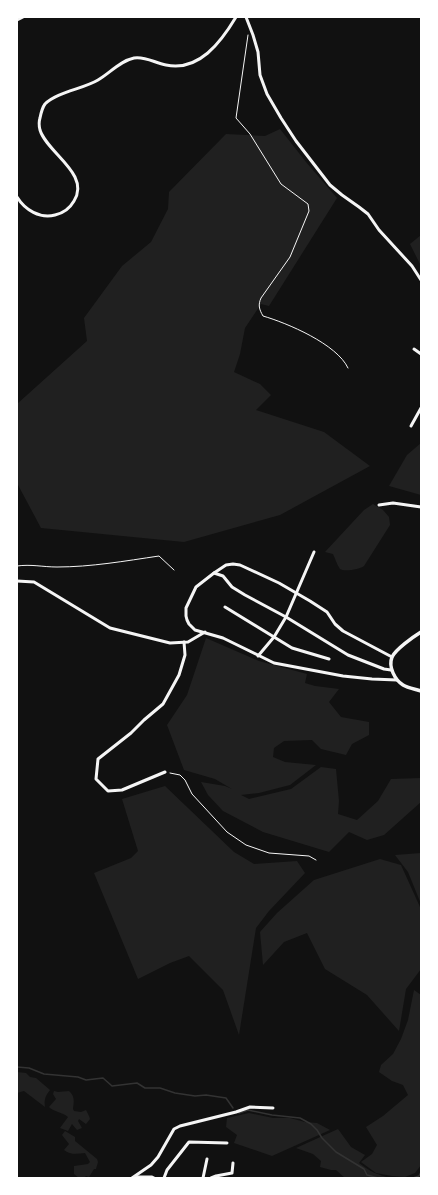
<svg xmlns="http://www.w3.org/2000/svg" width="438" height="1195" viewBox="0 0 438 1195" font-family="'Golos Text',sans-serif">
  <rect width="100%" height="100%" fill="#111"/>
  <g fill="#202020">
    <polygon points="280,129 306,162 337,198 269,306 261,304 245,328 240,354 234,372 260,384 271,395 256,410 324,432 370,466 280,515 184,542 41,528 17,483 17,404 87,341 84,318 122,266 151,242 168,209 169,192 226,134 265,136"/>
    <polygon points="421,235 421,266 410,244"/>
    <polygon points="421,443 421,495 389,486 407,455"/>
    <path d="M373,504L383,510L389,517L390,525L364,566C361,569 344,572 340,569C337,565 335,558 333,554L325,552L364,510Z"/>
    <polygon points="206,638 259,661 307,674 305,683 315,686 339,689 329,702 341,717 369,722 369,735 352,744 346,755 321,749 312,740 284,741 274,748 273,757 285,762 316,765 290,785 259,793 241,795 249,799 291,789 321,767 336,769 339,801 338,814 357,820 378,801 391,779 421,778 421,802 384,835 367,840 349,832 329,852 263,832 223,811 208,795 201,782 225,786 232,789 215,779 184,770 167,725 187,695"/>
    <polygon points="165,786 234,852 254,864 297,861 305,873 269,911 256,928 239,1035 223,990 189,956 170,963 138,979 94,873 131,858 138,851 122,799"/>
    <polygon points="421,853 421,904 408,872 395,855"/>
    <polygon points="380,859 401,865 420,907 421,907 421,969 406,989 399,1031 367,995 325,969 307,933 284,942 263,965 260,932 277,913 314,880"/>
    <polygon points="414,990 421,995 421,1165 415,1173 405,1177 392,1176 376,1173 361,1162 372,1154 377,1145 366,1127 383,1116 408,1095 403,1085 392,1081 379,1072 381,1065 393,1054 401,1039 408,1020"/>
    <path d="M17,1072L26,1073L30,1077L36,1078L50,1090C45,1096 44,1100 45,1107L24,1091L17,1093Z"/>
    <path d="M54,1091L58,1092L69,1091C75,1096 74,1102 73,1109L74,1111L81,1112L86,1110L89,1116L90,1119L86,1124L79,1119L78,1121L82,1128L77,1130L72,1124L68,1131L60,1128L68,1117C62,1112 54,1112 49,1107L56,1099L53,1094Z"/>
    <polygon points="249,1113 273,1118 290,1118 305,1122 317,1123 330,1130 272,1156 234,1143 237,1135 226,1127 227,1118"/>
    <path d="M338,1129L351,1147L365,1155L359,1163C369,1171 378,1175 390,1178H345L336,1170H331L320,1167L321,1161L313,1154L296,1148Z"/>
    <path d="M65,1131L75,1137V1141L97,1159L98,1162L96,1169H94L89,1177L86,1176L84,1178H79L74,1174V1166L88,1164L90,1162L85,1153C77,1154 70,1155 64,1150L69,1144L62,1135Z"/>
  </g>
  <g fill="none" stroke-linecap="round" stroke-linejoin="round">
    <g stroke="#333" stroke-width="1.5">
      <polyline points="17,1067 29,1068 44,1074 78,1077 86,1080 103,1078 112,1086 137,1083 145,1088 160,1088 175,1093 195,1096 206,1095 226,1098 233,1108"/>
      <polyline points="239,1113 248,1110 272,1115 300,1118 311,1124 317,1130 322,1138 336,1152 364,1169 367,1175 378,1178"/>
      <polyline points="413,1178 419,1176 421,1172"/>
    </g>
    <g stroke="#f5f5f5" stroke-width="1">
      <path d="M248,35L236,118L250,134L281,184L308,204L309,211L290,257L261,298C258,305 259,309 263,316C287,323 337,344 348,368"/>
      <path d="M17,566C31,564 43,567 57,567C91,567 125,561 159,556L174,570"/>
      <polyline points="170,773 180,775 185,780 192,794 227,832 246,845 269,853 309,856 316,860"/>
    </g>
    <g stroke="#f5f5f5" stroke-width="3">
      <polyline points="246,17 253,35 258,52 260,75 267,94 281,118 296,141 330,185 342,195 359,207 368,214 379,230 412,266 421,280"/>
      <polyline points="17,20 23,17"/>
      <path d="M17,197C25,210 40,219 55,215C64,213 70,208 74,201C91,174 47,153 40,130C39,126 39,121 40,118C41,113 42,108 45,104C57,92 83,89 98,80C110,73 120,61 134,58C145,56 155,63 166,65C199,72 221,42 236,17"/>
      <polyline points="414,349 421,354"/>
      <polyline points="411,426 421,408"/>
      <polyline points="379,505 393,503 421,507"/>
      <polyline points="214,573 223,576 232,587 245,595 286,617 348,655 384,669 391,670"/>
      <polyline points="17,581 34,582 110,628 170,643 188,642 205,632"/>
      <polyline points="225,607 292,648 329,659"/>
      <polyline points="258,656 274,637 286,617 314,552"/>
      <polyline points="392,657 343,631 335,624 327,612 310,601 279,583 240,565 233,564 226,565 214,573 196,587 186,608 186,616 187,620 189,624 195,630 223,638 274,663 343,676 372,679 397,680"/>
      <polyline points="165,772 122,790 108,791 96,779 98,759 131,733 144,720 163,704 179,675 185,655 184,642"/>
      <polyline points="136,1177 152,1177 154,1178"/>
      <polyline points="132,1178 151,1165 158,1157 174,1129 180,1126 236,1112 250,1107 273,1108"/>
      <polyline points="164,1178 167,1170 189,1142 227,1143"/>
      <polyline points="203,1178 207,1159"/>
      <polyline points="211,1178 216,1176 232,1173 233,1163"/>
    </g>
    <path stroke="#f5f5f5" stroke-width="3.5" d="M421,632C413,637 396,649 392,657C388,667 395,680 403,685C408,688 415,689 421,691"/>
  </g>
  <rect width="438" height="1195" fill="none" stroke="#ffffff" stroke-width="36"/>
</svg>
